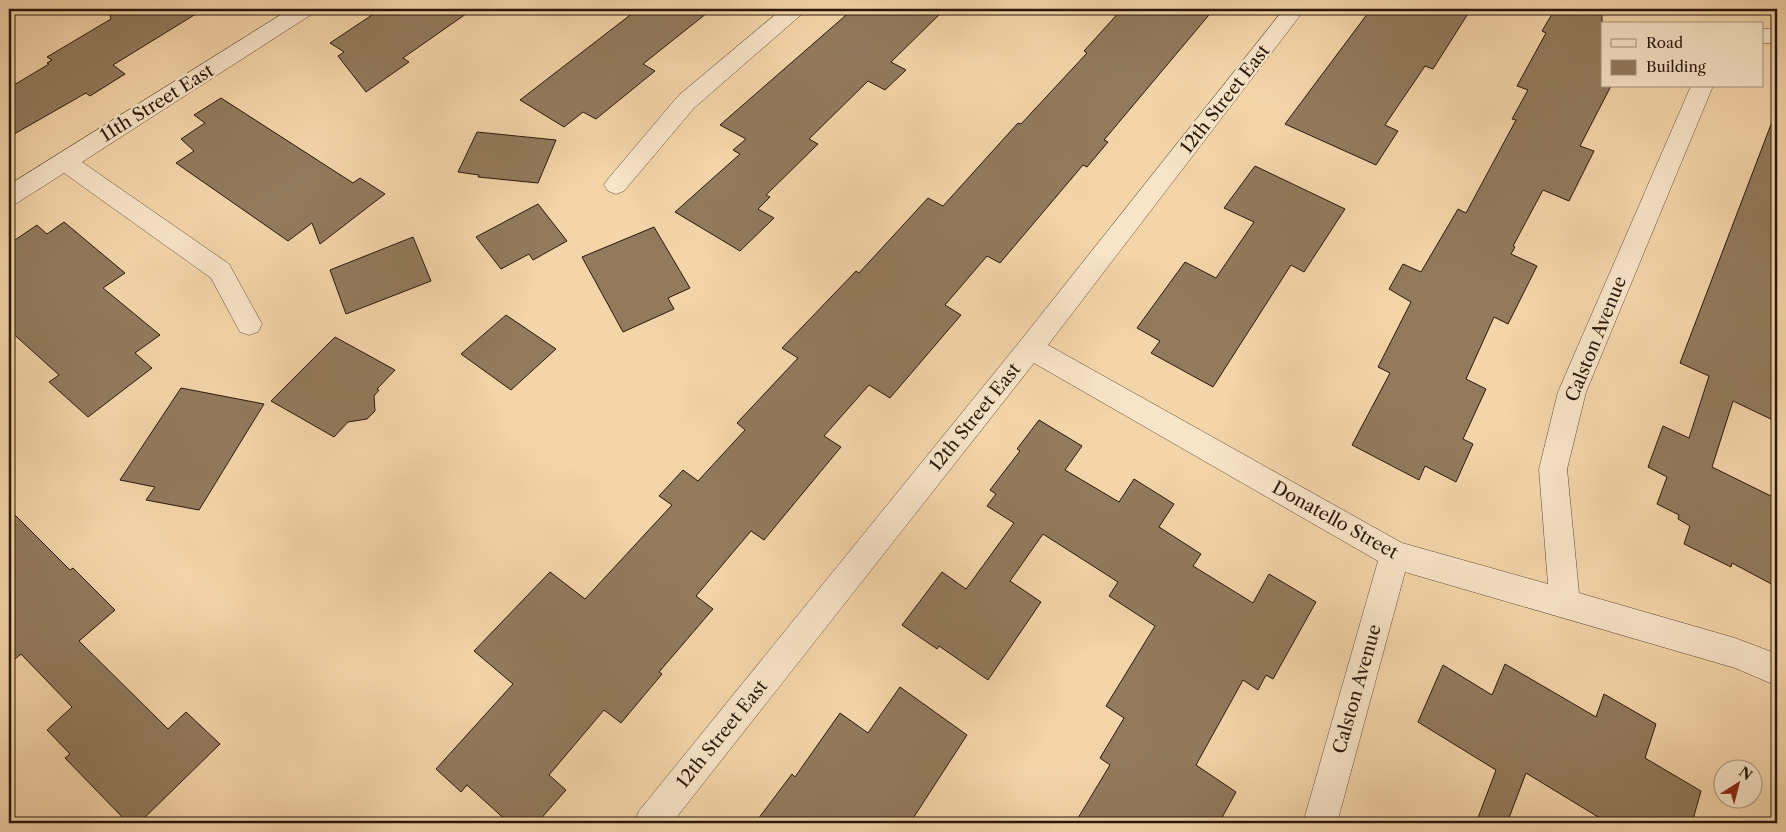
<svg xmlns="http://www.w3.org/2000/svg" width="1786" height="832" viewBox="0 0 1786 832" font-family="'Libre Caslon Text',serif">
  <rect width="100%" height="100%" fill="#f4d5aa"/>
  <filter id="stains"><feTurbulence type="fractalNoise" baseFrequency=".004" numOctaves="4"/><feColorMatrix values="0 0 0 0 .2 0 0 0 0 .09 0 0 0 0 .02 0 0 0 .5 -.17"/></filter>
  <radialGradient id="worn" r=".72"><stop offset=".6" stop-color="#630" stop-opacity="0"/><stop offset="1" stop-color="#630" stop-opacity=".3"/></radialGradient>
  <g fill="#937a5d" stroke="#291709">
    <polygon points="108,9 204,9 113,65 125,74 90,96 86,93 9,137 9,88 49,64 47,63 52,60 47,57 111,19"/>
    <polygon points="381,9 473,9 403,58 409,62 366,92 338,56 344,52 330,43"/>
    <polygon points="638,9 712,9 643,64 655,71 596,119 583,112 564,127 520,100"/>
    <polygon points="853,9 945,9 891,62 906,70 885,90 868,81 809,139 818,144 766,195 770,197 758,209 774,218 740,251 675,212 740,154 733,150 746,139 720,125"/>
    <polygon points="1122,9 1214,9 1104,140 1108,142 1087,167 1083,165 1000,263 987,256 945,305 961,315 890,398 869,385 824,436 841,447 764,540 751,531 696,596 713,609 659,672 662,674 621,723 604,710 549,775 566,790 537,823 509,823 467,785 461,792 436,769 513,684 474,651 550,572 585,599 672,505 659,496 683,470 698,481 745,430 737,423 798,358 782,348 856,271 859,273 928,198 943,206 1018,123 1021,124 1087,53 1084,51"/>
    <polygon points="1371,9 1471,9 1433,69 1425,66 1385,125 1398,131 1376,165 1285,124"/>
    <polygon points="1555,9 1602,9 1602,86 1611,86 1580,146 1594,151 1569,201 1543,190 1513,246 1515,247 1511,254 1537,266 1508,324 1494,317 1466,379 1486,389 1463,439 1473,444 1456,482 1425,466 1419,480 1352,445 1390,373 1378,367 1411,302 1389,289 1403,264 1421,272 1458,209 1466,213 1516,120 1512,119 1528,90 1517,86 1546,33 1542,31"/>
    <polygon points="221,98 353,183 360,178 385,194 320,244 312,223 288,241 176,163 194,151 181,139 205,123 194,115"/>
    <polygon points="1775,114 1777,114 1777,422 1733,401 1712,467 1777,499 1777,587 1732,563 1731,567 1684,544 1690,526 1678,519 1679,515 1657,504 1667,477 1648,467 1663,426 1689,438 1709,376 1680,363"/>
    <polygon points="477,132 556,140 538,183 478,177 479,175 458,172"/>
    <polygon points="1255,166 1345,209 1304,272 1291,265 1213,387 1151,353 1160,341 1137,328 1185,262 1216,278 1254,222 1224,208"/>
    <polygon points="538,204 567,241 533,260 529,254 501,269 476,237"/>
    <polygon points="64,222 125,273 103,288 160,335 135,353 152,368 88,417 49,382 59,375 9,330 9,244 37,225 47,234"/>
    <polygon points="654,227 690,288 668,298 674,309 623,332 582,257"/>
    <polygon points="413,237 431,281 346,314 330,270"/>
    <polygon points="506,315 556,349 511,390 461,354"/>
    <polygon points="335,337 395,370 377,389 379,390 374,396 375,411 367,419 348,422 334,437 271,401"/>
    <polygon points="181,388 264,404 199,510 146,500 155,487 120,480"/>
    <polygon points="1039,420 1082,446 1065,470 1119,502 1134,479 1174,504 1159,527 1201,554 1193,566 1253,603 1269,574 1316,602 1273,679 1266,675 1258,690 1243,680 1196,765 1236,792 1219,823 1075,823 1110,765 1100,758 1124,718 1106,706 1155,626 1109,596 1118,582 1043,534 1010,581 1041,602 988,680 939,646 937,649 902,625 942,572 966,589 1014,523 987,506 996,494 990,490 1020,451 1017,449"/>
    <polygon points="9,509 70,570 73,568 115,610 79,641 168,729 186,712 220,744 139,823 128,823 65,758 70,754 47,730 72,707 21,654 9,664"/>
    <polygon points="1505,664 1596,717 1604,694 1656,724 1645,758 1701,791 1692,823 1608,823 1526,773 1507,823 1476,823 1496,770 1418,722 1443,665 1492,695"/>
    <polygon points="900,687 967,735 910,823 755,823 792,774 795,777 840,713 868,733"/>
  </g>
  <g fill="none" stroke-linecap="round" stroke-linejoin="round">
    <defs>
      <g id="minor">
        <polygon points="290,9 315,9 312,14 82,162 229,264 262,324 258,332 249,335 240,332 211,278 64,173 17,203 9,206 9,185"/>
        <polygon points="782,9 805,9 802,14 694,108 624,191 616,194 608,191 604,185 608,179 678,96"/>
        <polygon points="1284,9 1305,9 1048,345 1402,543 1548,584 1539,469 1558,392 1691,86 1713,86 1586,392 1567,469 1579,593 1735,638 1777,654 1777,686 1735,668 1405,572 1337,823 1303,823 1378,561 1034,363 672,823 634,823 639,811 1021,340"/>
        <rect x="1762" y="29" width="15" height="14"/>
      </g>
    </defs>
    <use href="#minor" stroke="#5c4631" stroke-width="1"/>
    <use href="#minor" fill="#f8e4c8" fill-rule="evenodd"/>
  </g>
  <g text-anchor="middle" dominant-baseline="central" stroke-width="5" stroke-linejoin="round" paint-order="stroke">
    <g font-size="18" fill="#291709" stroke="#f8e4c8">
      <text transform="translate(1225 99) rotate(-52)">12th Street East</text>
      <text transform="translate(157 103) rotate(-32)">11th Street East</text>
      <text transform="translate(1596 339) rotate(-68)">Calston Avenue</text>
      <text transform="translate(975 417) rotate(-51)">12th Street East</text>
      <text transform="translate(1335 520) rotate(29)">Donatello Street</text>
      <text transform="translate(1357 689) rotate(-74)">Calston Avenue</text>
      <text transform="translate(722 734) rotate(-51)">12th Street East</text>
    </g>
  </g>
  <rect width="1786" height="832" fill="none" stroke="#f4d5aa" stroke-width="30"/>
  <rect x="10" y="10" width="1766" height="812" fill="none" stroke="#291709" stroke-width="2.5"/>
  <rect x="15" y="15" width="1756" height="802" fill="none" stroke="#291709"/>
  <rect x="1601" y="22" width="162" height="65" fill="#f8e4c8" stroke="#a5927c"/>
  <rect x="1611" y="39" width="25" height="8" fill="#f8e4c8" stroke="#a5927c"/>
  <text x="1646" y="48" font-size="15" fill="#291709">Road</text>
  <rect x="1611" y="60" width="25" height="15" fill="#937a5d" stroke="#a5927c"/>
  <text x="1646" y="72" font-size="15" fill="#291709">Building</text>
  <g transform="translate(1738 784) rotate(36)"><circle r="24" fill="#f8e4c8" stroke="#a5927c"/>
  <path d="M0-4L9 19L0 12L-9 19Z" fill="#8f2418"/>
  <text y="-8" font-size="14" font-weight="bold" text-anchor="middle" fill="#291709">N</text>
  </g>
  <rect width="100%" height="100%" filter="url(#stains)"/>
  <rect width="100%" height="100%" fill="url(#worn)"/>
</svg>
